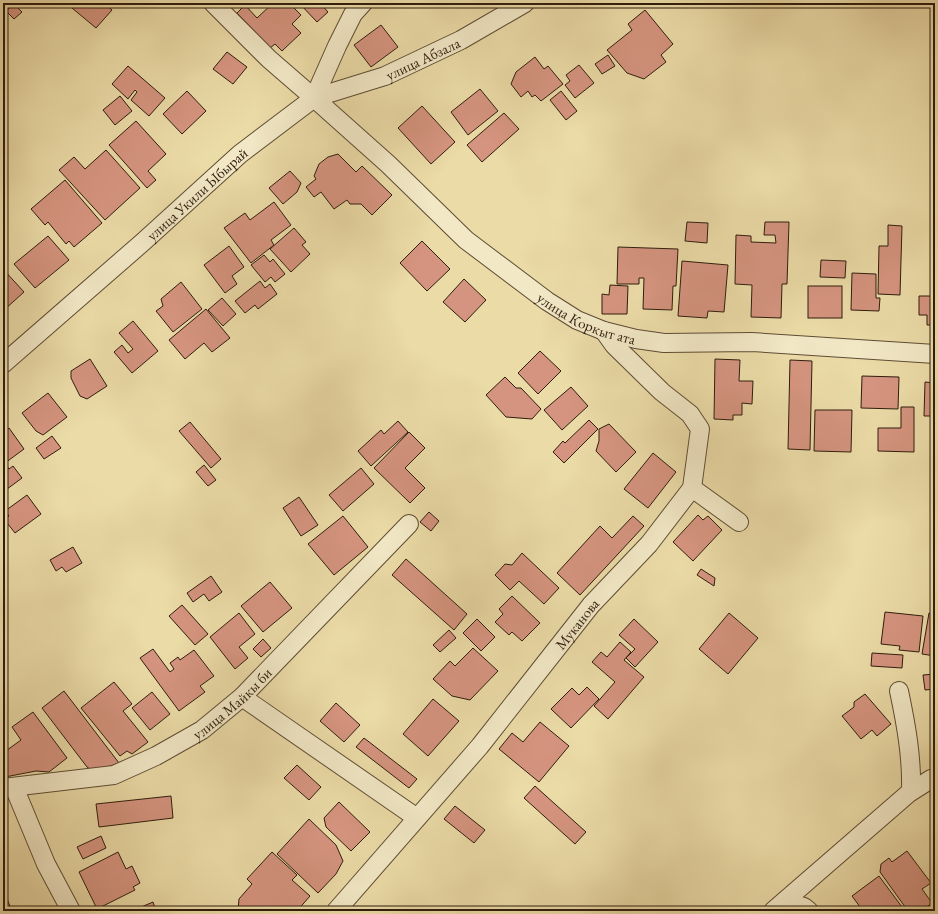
<svg xmlns="http://www.w3.org/2000/svg" width="938" height="914" viewBox="0 0 938 914" font-family="'EB Garamond',serif">
  <rect width="100%" height="100%" fill="#ebdba7"/>
  <filter id="stains"><feTurbulence type="fractalNoise" baseFrequency=".005" numOctaves="4"/><feColorMatrix values="0 0 0 0 .2 0 0 0 0 .09 0 0 0 0 .02 0 0 0 .5 -.17"/></filter>
  <radialGradient id="worn" r=".72"><stop offset=".6" stop-color="#630" stop-opacity="0"/><stop offset="1" stop-color="#630" stop-opacity=".3"/></radialGradient>
  <g fill="#d5947f" stroke="#2f1d0d">
    <polygon points="66,3 104,3 112,10 96,28"/>
    <polygon points="273,3 289,3 301,15 292,24 301,33 282,51 275,44 270,48 237,13 245,5 257,18"/>
    <polygon points="299,3 320,3 328,12 317,22"/>
    <polygon points="14,4 22,12 14,19 6,11"/>
    <polygon points="645,10 673,44 661,55 666,62 644,79 627,73 607,50 632,30 628,24"/>
    <polygon points="381,25 398,47 371,67 354,45"/>
    <polygon points="227,52 247,67 233,84 213,69"/>
    <polygon points="608,55 615,66 602,74 595,64"/>
    <polygon points="535,57 544,69 548,66 563,84 541,101 535,95 532,97 528,91 521,97 511,84 516,72"/>
    <polygon points="579,65 594,83 575,98 565,85 570,81 566,75"/>
    <polygon points="128,66 165,98 149,116 131,100 137,92 135,90 128,99 112,84"/>
    <polygon points="480,89 498,111 468,135 451,112"/>
    <polygon points="187,91 206,111 182,134 163,114"/>
    <polygon points="561,91 577,111 566,120 550,100"/>
    <polygon points="120,96 132,111 115,125 103,110"/>
    <polygon points="422,106 455,142 431,164 398,128"/>
    <polygon points="504,113 519,129 482,162 467,145"/>
    <polygon points="136,121 166,154 148,171 156,180 147,188 109,145"/>
    <polygon points="106,150 140,188 105,220 59,170 74,157 85,169"/>
    <polygon points="338,154 356,172 362,166 392,195 372,215 361,204 350,204 347,200 334,209 321,192 314,197 306,187 316,179 314,176 319,164 328,157"/>
    <polygon points="290,171 301,183 297,192 283,204 269,188"/>
    <polygon points="65,180 102,223 74,247 69,241 66,244 48,222 45,225 31,209"/>
    <polygon points="274,202 291,225 271,240 274,245 251,263 224,228 245,213 250,220"/>
    <polygon points="687,222 708,223 707,243 685,241"/>
    <polygon points="765,222 789,222 787,284 782,284 781,318 751,317 752,285 735,284 736,235 751,236 751,242 776,243 775,235 764,235"/>
    <polygon points="888,225 902,226 900,295 878,294 879,246 888,246"/>
    <polygon points="294,228 306,242 302,245 310,254 291,272 270,249"/>
    <polygon points="48,236 69,260 35,288 14,264"/>
    <polygon points="422,241 450,269 427,291 400,263"/>
    <polygon points="229,246 244,267 232,276 237,284 225,293 204,265"/>
    <polygon points="618,247 678,249 676,286 673,286 672,310 643,309 644,278 639,278 639,284 617,284"/>
    <polygon points="264,255 270,262 273,259 285,274 275,282 271,277 265,282 251,265"/>
    <polygon points="821,260 846,261 845,278 820,277"/>
    <polygon points="682,261 728,265 724,312 708,311 707,318 678,316"/>
    <polygon points="3,269 24,292 3,311"/>
    <polygon points="852,273 876,274 876,298 880,298 879,311 851,310"/>
    <polygon points="464,279 486,300 465,322 443,302"/>
    <polygon points="260,281 265,288 270,284 277,294 258,309 255,305 245,313 235,301"/>
    <polygon points="181,282 202,309 173,332 156,311 163,306 161,299"/>
    <polygon points="610,285 628,286 627,314 602,314 602,294 609,295"/>
    <rect x="808" y="286" width="34" height="32"/>
    <polygon points="919,296 935,296 935,325 927,325 927,315 919,315"/>
    <polygon points="222,298 236,314 223,326 208,310"/>
    <polygon points="206,309 230,338 212,352 204,343 185,359 169,340"/>
    <polygon points="133,321 158,351 132,373 114,352 122,345 128,353 133,349 119,333"/>
    <polygon points="540,351 561,371 538,394 518,373"/>
    <polygon points="90,359 107,386 87,399 80,396 71,378 71,371"/>
    <polygon points="715,359 740,360 739,381 753,381 752,404 742,403 742,415 733,415 733,420 714,419"/>
    <polygon points="790,360 812,361 810,450 788,449"/>
    <polygon points="862,376 899,377 898,409 861,408"/>
    <polygon points="505,377 516,388 521,388 541,409 532,419 506,417 486,395"/>
    <polygon points="925,382 935,383 935,416 924,416"/>
    <polygon points="571,387 588,406 562,430 544,410"/>
    <polygon points="48,393 67,417 43,435 36,431 22,413"/>
    <polygon points="901,407 914,407 914,452 878,451 878,428 901,428"/>
    <polygon points="815,410 852,410 851,452 814,451"/>
    <polygon points="589,420 598,429 564,463 553,452 563,441 565,443"/>
    <polygon points="398,421 408,432 371,466 358,451 381,430 384,434"/>
    <polygon points="190,422 221,459 211,468 179,431"/>
    <polygon points="609,424 636,452 616,472 596,451 599,441 599,429"/>
    <polygon points="9,428 24,449 5,463 9,469 13,466 22,478 3,492 3,432"/>
    <polygon points="409,432 425,448 405,468 425,488 410,503 374,468"/>
    <polygon points="52,436 61,448 44,459 36,448"/>
    <polygon points="653,453 676,472 648,508 624,489"/>
    <polygon points="204,465 216,480 208,486 196,472"/>
    <polygon points="361,468 374,484 343,511 329,495"/>
    <polygon points="27,495 41,514 15,533 4,519 9,516 5,511"/>
    <polygon points="299,497 318,525 301,536 283,508"/>
    <polygon points="429,512 439,521 431,531 420,522"/>
    <polygon points="698,515 703,520 708,516 722,530 693,561 673,542"/>
    <polygon points="343,516 368,547 334,575 308,544"/>
    <polygon points="633,516 644,526 580,595 557,573 600,526 612,538"/>
    <polygon points="73,547 82,563 66,572 62,567 56,571 50,560"/>
    <polygon points="522,553 559,588 544,604 519,581 510,590 495,575 505,564 512,565"/>
    <polygon points="406,559 467,614 454,630 392,575"/>
    <polygon points="701,569 715,578 714,586 697,575"/>
    <polygon points="211,576 222,592 209,601 204,594 193,602 187,593"/>
    <polygon points="270,582 292,608 263,632 241,606"/>
    <polygon points="512,596 540,623 522,641 512,632 509,635 495,622 503,614 499,609"/>
    <polygon points="182,605 208,634 195,645 169,616"/>
    <polygon points="885,612 923,616 919,652 899,650 900,646 881,644"/>
    <polygon points="239,613 255,634 239,647 248,658 235,669 210,637"/>
    <polygon points="729,613 758,638 728,674 699,649"/>
    <polygon points="929,613 935,614 935,656 922,654"/>
    <polygon points="477,619 495,637 481,651 463,633"/>
    <polygon points="634,619 658,642 635,667 626,658 635,649 619,635"/>
    <polygon points="449,630 456,638 440,652 433,645"/>
    <polygon points="263,639 271,648 261,657 253,649"/>
    <polygon points="620,642 631,652 624,660 644,677 608,719 594,706 615,682 592,662 601,652 607,657"/>
    <polygon points="473,648 498,671 470,700 452,696 433,679 450,661 455,666"/>
    <polygon points="153,649 170,672 174,669 170,663 178,657 180,660 194,650 214,676 200,686 205,692 179,711 140,658"/>
    <polygon points="872,653 903,655 902,668 871,666"/>
    <polygon points="935,674 935,689 925,690 923,675"/>
    <polygon points="114,682 132,704 123,711 148,742 132,754 127,751 120,756 81,708"/>
    <polygon points="587,687 599,699 571,728 551,709 572,688 579,695"/>
    <polygon points="64,691 119,763 94,772 87,767 42,708"/>
    <polygon points="152,692 170,714 150,730 132,708"/>
    <polygon points="865,694 891,724 877,736 872,730 861,739 842,716 854,707 854,702"/>
    <polygon points="433,699 459,721 428,756 403,734"/>
    <polygon points="336,703 360,725 344,742 320,721"/>
    <polygon points="33,712 67,758 49,772 36,771 5,777 3,776 3,753 21,740 12,727"/>
    <polygon points="540,722 569,746 539,782 499,749 512,733 523,742"/>
    <polygon points="364,738 417,779 409,788 356,747"/>
    <polygon points="297,765 321,787 309,800 284,778"/>
    <polygon points="535,786 586,832 575,844 524,798"/>
    <polygon points="171,796 173,818 99,827 96,804"/>
    <polygon points="339,802 370,832 351,851 326,827 324,818"/>
    <polygon points="455,806 485,830 474,843 444,819"/>
    <polygon points="309,819 336,845 343,861 336,874 318,893 277,854"/>
    <polygon points="101,836 106,848 83,859 77,847"/>
    <polygon points="907,851 931,883 922,889 932,903 921,911 908,911 880,872 881,864 889,858 892,862"/>
    <polygon points="118,852 126,869 132,866 140,883 133,887 135,890 97,909 79,872"/>
    <polygon points="272,852 297,875 292,880 310,896 297,911 238,911 239,899 252,884 247,879"/>
    <polygon points="879,876 902,907 896,911 863,911 852,896"/>
    <polygon points="3,889 12,911 3,911"/>
    <polygon points="153,902 156,911 132,911"/>
  </g>
  <g fill="none" stroke-linecap="round" stroke-linejoin="round">
    <defs>
      <g id="minor">
        <path id="s1" d="M213,3L269,59L314,98L388,164L466,240L547,301L577,320L604,331L636,339L664,343L752,342L935,354"/>
        <path id="s2" d="M314,98L385,76L461,40L525,3"/>
        <path id="s3" d="M3,364L143,242L240,154L314,98L337,46L353,14L363,3"/>
        <polyline points="692,488 739,522"/>
        <path d="M899,691C906,724 912,757 911,791"/>
        <polyline points="242,697 417,818"/>
        <polyline points="14,787 46,864 71,911"/>
        <path id="s4" d="M3,788L114,775L156,756L202,730L242,697L409,524"/>
        <polyline points="785,901 804,907 809,911"/>
        <path id="s5" d="M336,911L480,746L591,605L649,544L692,488L700,429L690,414L662,392L614,345L604,331"/>
        <polyline points="773,911 909,793 931,779 935,778"/>
      </g>
    </defs>
    <use href="#minor" stroke="#5e4c34" stroke-width="20"/>
    <use href="#minor" stroke="#f2e8c6" stroke-width="18"/>
  </g>
  <g text-anchor="middle" dominant-baseline="central" stroke-width="3" stroke-linejoin="round" paint-order="stroke">
    <g font-size="15" fill="#2f1d0d" stroke="#f2e8c6">
      <text stroke="none"><textPath href="#s2" startOffset="116">улица Абзала</textPath></text>
      <text stroke="none"><textPath href="#s3" startOffset="258">улица Укили Ыбырай</textPath></text>
      <text stroke="none"><textPath href="#s1" startOffset="492">улица Коркыт ата</textPath></text>
      <text stroke="none"><textPath href="#s5" startOffset="375">Муканова</textPath></text>
      <text stroke="none"><textPath href="#s4" startOffset="251">улица Майкы би</textPath></text>
    </g>
  </g>
  <rect width="938" height="914" fill="none" stroke="#ebdba7" stroke-width="16"/>
  <rect x="4" y="4" width="930" height="906" fill="none" stroke="#2f1d0d" stroke-width="2"/>
  <rect x="8" y="8" width="922" height="898" fill="none" stroke="#2f1d0d"/>
  <rect width="100%" height="100%" filter="url(#stains)"/>
  <rect width="100%" height="100%" fill="url(#worn)"/>
</svg>
